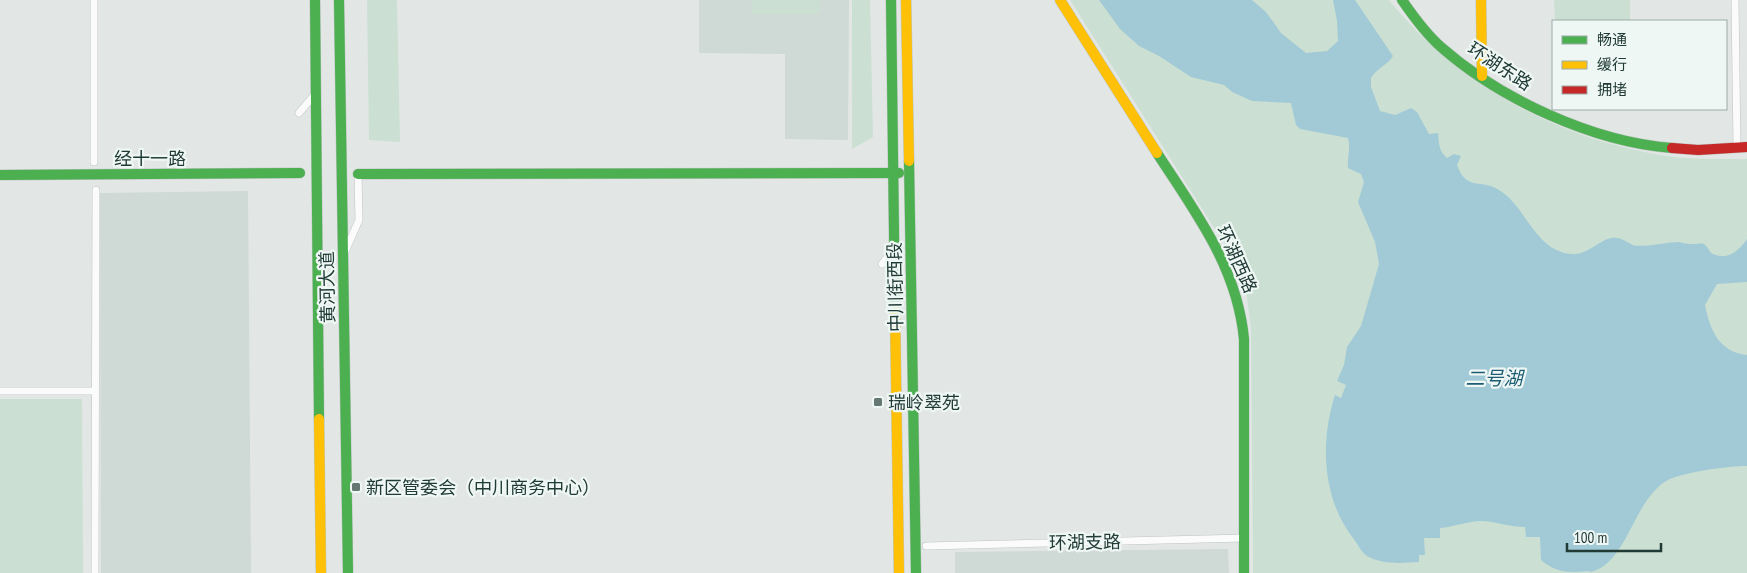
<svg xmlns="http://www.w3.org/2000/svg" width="1747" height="573" viewBox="0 0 1747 573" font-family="'PT Sans Narrow','Noto Sans SC',sans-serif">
  <rect width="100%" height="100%" fill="#e2e7e5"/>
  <g fill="#cfd9d5">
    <polygon points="699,0 849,0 848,140 785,139 785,54 699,53"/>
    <polygon points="248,191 251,573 101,573 100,193"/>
    <polygon points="1228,549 1229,573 955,573 955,552"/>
  </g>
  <g fill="#cbe0d3">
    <polygon points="367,0 397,0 400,142 369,140"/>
    <rect x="752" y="0" width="68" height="14"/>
    <polygon points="852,0 870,0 873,137 852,149"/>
    <path d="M1070,0H1389C1458,85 1559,140 1667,156C1693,160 1721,159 1747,159V573H1253L1251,329L1247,297L1227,248Z"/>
    <polygon points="1554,0 1630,0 1630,21 1555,21"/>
    <polygon points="0,399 82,399 83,573 0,573"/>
  </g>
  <path fill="#a2cad6" d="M1099,0H1252L1266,12L1281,33L1306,53L1327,51L1338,41L1337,21L1333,0H1355L1393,56C1389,64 1377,68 1371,78V87L1380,111L1395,115L1411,108L1417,112L1429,134L1438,133C1439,144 1439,151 1447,158L1454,154L1461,156L1457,165C1467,192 1480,178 1499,190C1527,207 1534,250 1571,254C1587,256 1600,239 1612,238C1622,237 1625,242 1633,245C1644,248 1667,242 1679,242C1683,243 1687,244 1690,244C1704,245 1702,239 1711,253C1727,261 1738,252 1747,239V282L1717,284L1705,305C1710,330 1719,352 1747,355V466C1729,466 1684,472 1668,480C1633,499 1628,563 1591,572L1588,571C1570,573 1556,573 1541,560L1540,537H1526L1525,527C1510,527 1497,522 1482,521C1467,521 1454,527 1440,528V538H1424L1425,555H1419V562C1402,563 1383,565 1367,556C1361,552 1357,543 1353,538C1322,498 1320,441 1335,395L1341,398L1346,385L1337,381L1344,365L1347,347L1361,326L1379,264L1375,242L1358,202L1364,182L1361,174L1348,168C1347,157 1351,149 1348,138L1300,129L1296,125L1291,103L1252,101L1232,92L1224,85L1191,77L1159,56L1139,46L1120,29Z"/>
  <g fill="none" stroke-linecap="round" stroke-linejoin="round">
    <defs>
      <g id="street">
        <polyline points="1735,0 1737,148"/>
        <polyline points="299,113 316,93"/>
        <polyline points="94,162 94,0"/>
        <polyline points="344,254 359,220 358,174"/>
        <polyline points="882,264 894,249"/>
        <polyline points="0,391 95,391"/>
        <polyline points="926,546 1244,538"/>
        <polyline points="95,573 96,190"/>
      </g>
      <g id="fast">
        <polyline points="315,0 319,419"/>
        <polyline points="339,0 348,573"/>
        <polyline points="891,0 895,310"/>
        <path d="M1402,0C1413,16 1426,34 1441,47C1500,99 1593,142 1672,148"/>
        <path d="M1157,153C1195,212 1237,266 1244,339V573"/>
        <polyline points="909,161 916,573"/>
        <polyline points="358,174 899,173"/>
        <polyline points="0,175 300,173"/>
      </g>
      <g id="slow">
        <polyline points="906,0 909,161"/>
        <polyline points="1060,0 1157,153"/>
        <polyline points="1481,0 1482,76"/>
        <polyline points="895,310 899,573"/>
        <polyline points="319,419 321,573"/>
      </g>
      <polyline id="jam" points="1672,148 1698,150 1747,147"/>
    </defs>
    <use href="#street" stroke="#bfc4c2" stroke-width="8"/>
    <use href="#fast" stroke="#bec5c3" stroke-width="11"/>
    <use href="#slow" stroke="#bec5c3" stroke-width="11"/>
    <use href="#jam" stroke="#bec5c3" stroke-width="11"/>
    <use href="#street" stroke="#fbfbfb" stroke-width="7"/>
    <use href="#fast" stroke="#4caf50" stroke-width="10"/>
    <use href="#slow" stroke="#ffc107" stroke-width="10"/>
    <use href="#jam" stroke="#c62828" stroke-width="10"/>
  </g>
  <g fill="#647773" stroke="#eff7f4" stroke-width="2">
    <rect x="873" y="397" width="10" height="10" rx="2.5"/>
    <rect x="351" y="482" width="10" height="10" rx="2.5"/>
  </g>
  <g text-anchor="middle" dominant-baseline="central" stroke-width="4.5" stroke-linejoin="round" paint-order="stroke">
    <g font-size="18" fill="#203a35" stroke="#eff7f4">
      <text transform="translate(1500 66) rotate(33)">环湖东路</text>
      <text x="150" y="158">经十一路</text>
      <text transform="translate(1237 259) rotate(66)">环湖西路</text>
      <text transform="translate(327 287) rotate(-91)">黄河大道</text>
      <text transform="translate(895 287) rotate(-91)">中川街西段</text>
      <text transform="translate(1085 542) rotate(-1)">环湖支路</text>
    </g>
    <g font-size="18" fill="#203a35" stroke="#eff7f4" text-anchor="start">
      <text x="888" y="402">瑞岭翠苑</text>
      <text x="366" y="487">新区管委会（中川商务中心）</text>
    </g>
    <g font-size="19" font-style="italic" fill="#1c5d74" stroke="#eff7f4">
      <text x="1494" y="378">二号湖</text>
    </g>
  </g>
  <rect x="1552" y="20" width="175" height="90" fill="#eff7f4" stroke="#9caba8"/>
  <rect x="1562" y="36" width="25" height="8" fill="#4caf50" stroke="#9caba8"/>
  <text x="1597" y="45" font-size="15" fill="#203a35">畅通</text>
  <rect x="1562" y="61" width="25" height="8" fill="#ffc107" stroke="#9caba8"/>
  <text x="1597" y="70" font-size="15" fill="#203a35">缓行</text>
  <rect x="1562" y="86" width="25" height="8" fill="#c62828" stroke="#9caba8"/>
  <text x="1597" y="95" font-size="15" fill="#203a35">拥堵</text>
  <path d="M1567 543v8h94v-8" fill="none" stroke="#203a35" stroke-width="2.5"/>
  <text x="1574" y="543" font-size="15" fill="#203a35" stroke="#eff7f4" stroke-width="4" paint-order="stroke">100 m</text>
</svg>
